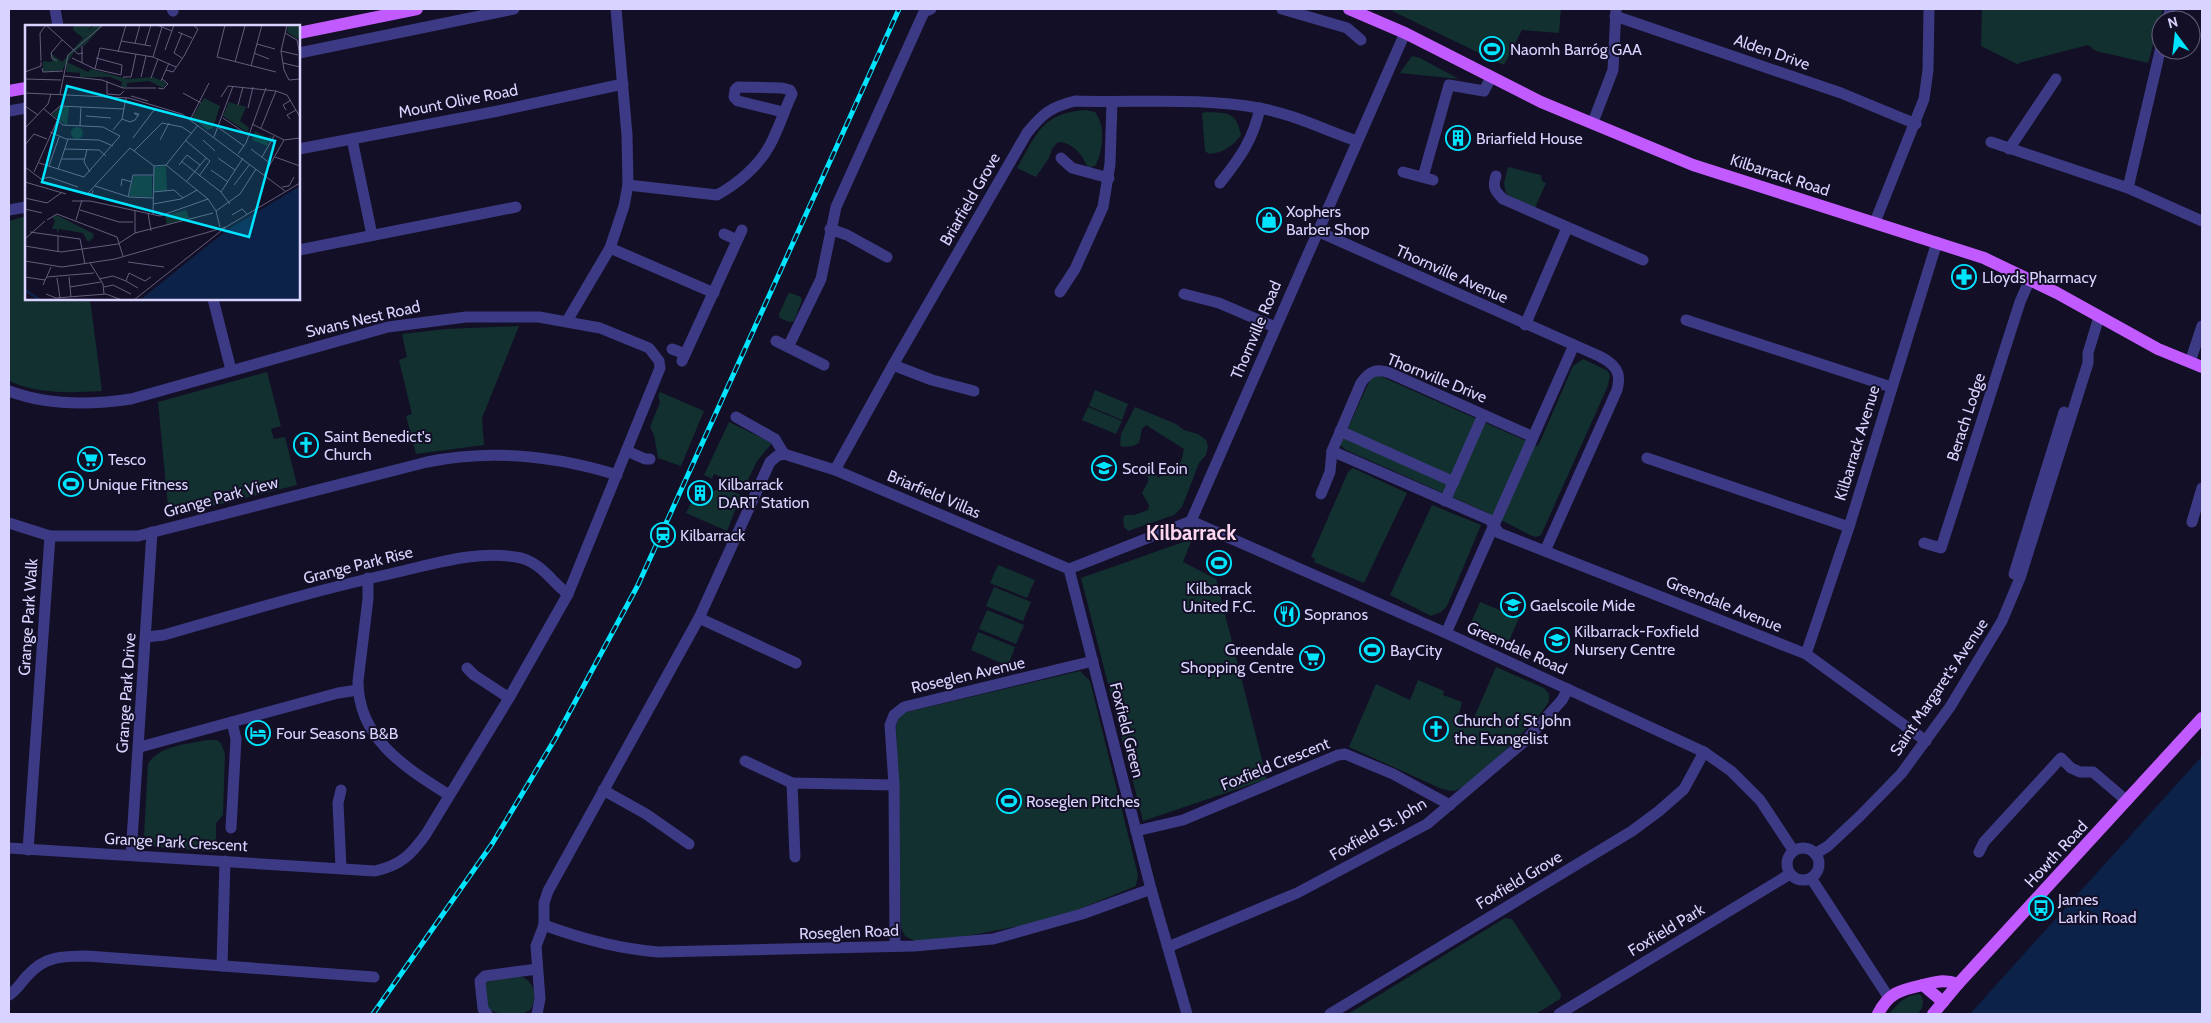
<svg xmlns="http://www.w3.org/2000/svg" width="2211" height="1023" viewBox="0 0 2211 1023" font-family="Cabin,sans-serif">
  <rect width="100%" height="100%" fill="#130f26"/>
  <g fill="#12302f">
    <polygon points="1388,9 1561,9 1559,33 1522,30 1504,65"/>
    <polygon points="1982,9 2163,9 2148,63 2096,51 2088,45 2019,63 2019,65 1981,46"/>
    <polygon points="1412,56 1420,58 1459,79 1400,73"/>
    <path d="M1086,110L1095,112C1106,126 1103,149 1096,165L1090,168L1087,166C1082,154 1072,142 1058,142L1052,149L1049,158L1036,177L1017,168C1037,133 1042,113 1086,110Z"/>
    <path d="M1206,112C1228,113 1236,111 1241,135C1233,146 1223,153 1209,154L1205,151L1202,113Z"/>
    <polygon points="1508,167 1541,175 1542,181 1546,183 1535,208 1506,194 1504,183"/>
    <path d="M26,216V299H90L102,391C71,393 38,394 9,381V221Z"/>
    <polygon points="791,293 801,297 802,300 794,321 789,322 780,318 779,314 788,294"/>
    <polygon points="519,326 482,418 484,445 416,454 406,416 412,414 399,360 407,357 402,334 446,329"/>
    <polygon points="1583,359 1608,371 1610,376 1607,388 1541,535 1536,537 1530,535 1486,512 1346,450 1340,445 1370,380 1375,376 1380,376 1538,446 1573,366"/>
    <polygon points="267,372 281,426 271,429 274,439 285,437 297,485 169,517 158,402"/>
    <polygon points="1095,390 1128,404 1122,420 1089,406"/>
    <polygon points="660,392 704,411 681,466 658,458 654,435 650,427 660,402 658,396"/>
    <polygon points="1088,407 1122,421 1116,434 1082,420"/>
    <polygon points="1135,407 1176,424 1184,430 1198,434 1206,440 1208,446 1206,455 1199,463 1182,507 1174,515 1128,531 1124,527 1123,519 1125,515 1134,515 1148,510 1149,505 1142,493 1148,482 1148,477 1135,469 1139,465 1149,468 1159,478 1169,467 1181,462 1184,449 1146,425 1142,429 1139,443 1133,446 1123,447 1120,445 1121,434"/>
    <polygon points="729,422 772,443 757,461 745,486 714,474 712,479 704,475"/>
    <polygon points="1353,468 1407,493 1364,583 1314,562 1315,559 1311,557 1348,472"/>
    <polygon points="723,488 741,495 727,531 686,513 691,503 699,506 704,494"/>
    <polygon points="1432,505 1481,525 1447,606 1441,612 1431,616 1390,595"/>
    <polygon points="1192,539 1183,562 1216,579 1267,779 1143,821 1081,578"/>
    <polygon points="998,565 1035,580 1027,598 990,583"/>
    <polygon points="994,587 1031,602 1023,621 986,606"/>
    <polygon points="1480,602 1519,618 1509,641 1470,625"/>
    <polygon points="987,610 1024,625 1016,644 979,629"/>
    <polygon points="978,632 1015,647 1008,666 971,650"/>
    <path d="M1496,667L1544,688L1549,694C1549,699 1549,702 1547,705C1535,722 1474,783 1457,790C1452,792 1447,790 1442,789L1349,747L1376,684L1410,700L1418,680L1444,691L1443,695L1462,702L1459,714L1463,715L1460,722L1470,727Z"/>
    <polygon points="1080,671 1090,681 1138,875 1136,886 1077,910 1025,925 962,937 915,941 905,936 901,928 896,726 898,717 903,713"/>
    <path d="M207,740H217L221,743L225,754L223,815L216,823V852L157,847C150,845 145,842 144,835L148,764C158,746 188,744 207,740Z"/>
    <polygon points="1505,918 1512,919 1561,994 1560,999 1536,1014 1348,1014"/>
    <path d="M519,976C534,979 539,998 530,1010C520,1017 496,1016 487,1007L486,983L489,980Z"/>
    <path d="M1920,994C1925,1002 1923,1007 1918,1014H1889C1898,1003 1906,995 1920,994Z"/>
  </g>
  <polygon fill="#0c2248" points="2202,756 2202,1014 1970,1014"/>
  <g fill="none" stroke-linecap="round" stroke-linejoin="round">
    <g stroke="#3d3a85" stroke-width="11">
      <polyline points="55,9 58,26"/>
      <polyline points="172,9 173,11"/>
      <polyline points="1282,9 1347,28 1361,40"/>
      <polyline points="1615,16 1841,93 1916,124"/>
      <polyline points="2168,20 2170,9"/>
      <polyline points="299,53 514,9"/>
      <polyline points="9,111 26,108"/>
      <polyline points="1593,122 1613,70 1616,10"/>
      <polyline points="352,139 372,235"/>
      <polyline points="1991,142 2128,188 2202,221"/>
      <polyline points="299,149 498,111 623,84"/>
      <polyline points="2009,149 2056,79"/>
      <polyline points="1061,158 1072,168 1109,178"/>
      <polyline points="1403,172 1433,180"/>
      <path d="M1496,176C1492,187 1495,191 1503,199L1643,260"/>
      <polyline points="1423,177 1449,85 1484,91 1491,77"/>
      <path d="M1220,183C1240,158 1253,140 1260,108"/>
      <path d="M628,185L717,195C737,184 759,166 770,145C779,128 784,111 792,94L790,90L782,88L738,87L735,90L734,97L738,101L783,112"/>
      <polyline points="2128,188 2161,47"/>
      <polyline points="9,210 26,207"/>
      <polyline points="1875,222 1924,99 1928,70 1929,9"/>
      <polyline points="830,229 847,235 887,257"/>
      <path d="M1317,231L1599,356C1615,364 1622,372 1617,390L1545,551"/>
      <polyline points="724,234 737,240"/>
      <polyline points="610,248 714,293"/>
      <polyline points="299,250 516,207"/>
      <polyline points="1060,292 1075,269 1103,207 1110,164 1112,102"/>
      <polyline points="1184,294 1219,303 1275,327"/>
      <polyline points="213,299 231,370"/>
      <polyline points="1686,320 1891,387"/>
      <polyline points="567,321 610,248 624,206 628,185 627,135 616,9"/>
      <polyline points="1525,325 1567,228"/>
      <polyline points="776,341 824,365"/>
      <polyline points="788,347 821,279 836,207 924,12 931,9"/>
      <polyline points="672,349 685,354"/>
      <polyline points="682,361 742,230"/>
      <polyline points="2190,362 2202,326"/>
      <polyline points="893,365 932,380 974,391"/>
      <path d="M9,391C46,405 91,405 131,399L388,327L466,317H539L600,328L649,348L659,361L660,368L568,594L509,698L426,834C411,855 401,865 375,871L9,848"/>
      <polyline points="736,417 775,439 784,454"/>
      <polyline points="1340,431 1454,482"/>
      <polyline points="627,451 645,459 650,459"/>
      <polyline points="1332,451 1490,520 1499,533 1806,654 1926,741"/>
      <polyline points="784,454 835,470 1069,569"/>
      <polyline points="1647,458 1849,527"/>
      <path d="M835,470L893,365L1027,133C1043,113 1051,107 1075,101C1136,103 1200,97 1259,108C1293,114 1325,130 1357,141"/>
      <path d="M1321,494L1330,472L1332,451L1361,383C1369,371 1377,368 1390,373L1531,436"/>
      <polyline points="1445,501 1483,415"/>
      <polyline points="1191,521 1446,633 1704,752 1731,771 1760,800 1793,850"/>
      <polyline points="2192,522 2202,488"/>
      <path d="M9,523L50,536H138L427,462C491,449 556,456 617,475"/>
      <polyline points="1924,543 1941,548 2020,302 2030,279"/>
      <polyline points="1069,569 1191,521 1405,33"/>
      <polyline points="1069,569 1151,889 1187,1014"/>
      <polyline points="2014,574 2064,412"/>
      <path d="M368,578V599L358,681C358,739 406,768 449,795"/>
      <polyline points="699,618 796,663"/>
      <path d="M1446,633C1488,537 1531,441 1574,345"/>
      <path d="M146,637L164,635C240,613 316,590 394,573C434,564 479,549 521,558C541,563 552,582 568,594"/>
      <polyline points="1806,654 1849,527 1937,242"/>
      <polyline points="467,668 474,675 509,698"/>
      <polyline points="140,747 338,693 358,690"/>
      <polyline points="745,761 792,783"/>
      <polyline points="341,790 338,803 341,868"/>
      <polyline points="603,790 646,814 689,844"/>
      <polyline points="231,828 236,739 232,722"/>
      <polyline points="1136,831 1183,820 1338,755 1345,754 1393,774 1450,805"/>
      <circle cx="1803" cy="864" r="16"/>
      <polyline points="28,850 50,536"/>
      <polyline points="1979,852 1984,842 2061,758 2071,768 2080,772 2093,772 2127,801"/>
      <polyline points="1815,854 1828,846 1860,816 1901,774 1950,707 2002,621 2020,578 2088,363 2088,353 2099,317"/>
      <polyline points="131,855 152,532"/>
      <polyline points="795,857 792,783 894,785"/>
      <polyline points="1811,878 1889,998"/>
      <path d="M544,925C582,939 619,949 659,952L914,946L993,939L1082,914L1151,889"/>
      <polyline points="895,946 894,785 890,725 894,715 904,707 1093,661"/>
      <polyline points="1168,947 1297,893 1427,824 1526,740 1562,700 1568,689"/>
      <polyline points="222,966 225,861"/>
      <path d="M9,995C17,990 22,981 28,975C45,956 63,956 87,956L374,977"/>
      <polyline points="487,1014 483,1009 480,981 485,976 537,969"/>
      <polyline points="537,1014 540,999 536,946 544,925 544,903 548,891 699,618 770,462 777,456 784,454"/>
      <polyline points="1330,1014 1632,831 1659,811 1684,789 1704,752"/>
      <polyline points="1559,1014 1790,874"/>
    </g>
    <g stroke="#c25bff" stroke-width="12">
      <polyline points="1349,9 1405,33 1541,102 1693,165 1984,258 2057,293 2158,349 2202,367"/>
      <polyline points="299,33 417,9"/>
      <polyline points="9,91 26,88"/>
      <polyline points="1923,985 1943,1002"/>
      <path d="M1878,1014C1889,992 1901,990 1923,985C1937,982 1943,979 1958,984"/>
      <polyline points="1933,1014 1958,984 2202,718"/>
    </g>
    <defs>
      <polyline id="rail" points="373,1014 492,844 555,739 638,585 899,9"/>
    </defs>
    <use href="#rail" stroke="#00e5ff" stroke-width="5"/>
    <use href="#rail" stroke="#130f26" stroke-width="3" stroke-dasharray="9" stroke-linecap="butt"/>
  </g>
  <defs>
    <symbol id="stadium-ring" viewBox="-11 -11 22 22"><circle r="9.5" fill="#130f26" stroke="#00e5ff" stroke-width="1.5"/><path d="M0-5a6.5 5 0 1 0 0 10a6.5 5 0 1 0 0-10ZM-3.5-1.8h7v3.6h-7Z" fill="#00e5ff"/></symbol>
    <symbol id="building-ring" viewBox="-11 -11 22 22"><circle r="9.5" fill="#130f26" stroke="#00e5ff" stroke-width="1.5"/><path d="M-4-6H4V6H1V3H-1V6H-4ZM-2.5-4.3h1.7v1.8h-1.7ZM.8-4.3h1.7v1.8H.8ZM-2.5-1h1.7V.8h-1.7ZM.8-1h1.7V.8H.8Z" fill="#00e5ff"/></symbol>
    <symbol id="shop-ring" viewBox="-11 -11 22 22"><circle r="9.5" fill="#130f26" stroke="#00e5ff" stroke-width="1.5"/><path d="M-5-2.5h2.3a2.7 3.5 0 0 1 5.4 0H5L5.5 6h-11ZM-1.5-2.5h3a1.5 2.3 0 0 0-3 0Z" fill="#00e5ff"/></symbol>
    <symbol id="pharmacy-ring" viewBox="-11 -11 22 22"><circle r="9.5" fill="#130f26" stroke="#00e5ff" stroke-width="1.5"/><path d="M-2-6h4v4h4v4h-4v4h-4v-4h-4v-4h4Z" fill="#00e5ff"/></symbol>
    <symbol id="church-ring" viewBox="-11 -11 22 22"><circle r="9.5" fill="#130f26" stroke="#00e5ff" stroke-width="1.5"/><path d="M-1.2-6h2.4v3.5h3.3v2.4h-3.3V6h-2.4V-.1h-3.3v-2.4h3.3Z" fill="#00e5ff"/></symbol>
    <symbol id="supermarket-ring" viewBox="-11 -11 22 22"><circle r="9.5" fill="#130f26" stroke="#00e5ff" stroke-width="1.5"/><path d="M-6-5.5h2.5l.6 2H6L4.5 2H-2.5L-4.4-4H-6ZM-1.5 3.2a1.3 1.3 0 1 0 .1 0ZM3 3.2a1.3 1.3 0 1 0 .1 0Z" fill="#00e5ff"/></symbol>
    <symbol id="school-ring" viewBox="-11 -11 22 22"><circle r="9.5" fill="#130f26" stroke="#00e5ff" stroke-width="1.5"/><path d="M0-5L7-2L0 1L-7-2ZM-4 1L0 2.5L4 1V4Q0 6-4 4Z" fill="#00e5ff"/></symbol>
    <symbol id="station-ring" viewBox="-11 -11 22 22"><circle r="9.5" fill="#130f26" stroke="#00e5ff" stroke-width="1.5"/><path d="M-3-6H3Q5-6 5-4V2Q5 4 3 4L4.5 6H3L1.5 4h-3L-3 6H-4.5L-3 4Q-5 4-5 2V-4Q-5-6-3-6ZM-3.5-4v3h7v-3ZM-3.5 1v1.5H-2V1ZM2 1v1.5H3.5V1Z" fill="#00e5ff"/></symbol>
    <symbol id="restaurant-ring" viewBox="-11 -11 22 22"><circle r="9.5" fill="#130f26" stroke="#00e5ff" stroke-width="1.5"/><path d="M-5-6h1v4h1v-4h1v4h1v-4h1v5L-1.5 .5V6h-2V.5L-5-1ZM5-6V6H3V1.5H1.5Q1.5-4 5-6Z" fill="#00e5ff"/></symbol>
    <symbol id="hotel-ring" viewBox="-11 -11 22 22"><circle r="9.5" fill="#130f26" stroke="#00e5ff" stroke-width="1.5"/><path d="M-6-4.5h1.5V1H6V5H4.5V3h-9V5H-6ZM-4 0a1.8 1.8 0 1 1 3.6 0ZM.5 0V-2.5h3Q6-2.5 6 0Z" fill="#00e5ff"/></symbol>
    <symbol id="bus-ring" viewBox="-11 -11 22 22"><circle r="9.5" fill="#130f26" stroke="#00e5ff" stroke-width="1.5"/><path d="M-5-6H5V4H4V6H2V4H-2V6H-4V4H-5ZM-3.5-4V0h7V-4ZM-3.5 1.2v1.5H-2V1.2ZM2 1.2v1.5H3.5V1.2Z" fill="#00e5ff"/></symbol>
  </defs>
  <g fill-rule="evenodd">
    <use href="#stadium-ring" x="1478" y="35" width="28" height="28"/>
    <use href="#building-ring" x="1444" y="124" width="28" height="28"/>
    <use href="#shop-ring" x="1255" y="206" width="28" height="28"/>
    <use href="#pharmacy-ring" x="1950" y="263" width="28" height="28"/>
    <use href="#church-ring" x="292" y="431" width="28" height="28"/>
    <use href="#supermarket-ring" x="76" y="445" width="28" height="28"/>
    <use href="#school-ring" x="1090" y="454" width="28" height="28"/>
    <use href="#stadium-ring" x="57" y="470" width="28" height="28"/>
    <use href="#building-ring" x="686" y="479" width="28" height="28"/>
    <use href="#station-ring" x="649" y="521" width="28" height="28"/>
    <use href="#stadium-ring" x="1205" y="549" width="28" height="28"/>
    <use href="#school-ring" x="1499" y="591" width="28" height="28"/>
    <use href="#restaurant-ring" x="1273" y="600" width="28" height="28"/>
    <use href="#school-ring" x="1543" y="626" width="28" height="28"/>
    <use href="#stadium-ring" x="1358" y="636" width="28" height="28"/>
    <use href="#supermarket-ring" x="1298" y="644" width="28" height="28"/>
    <use href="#church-ring" x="1422" y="715" width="28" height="28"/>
    <use href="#hotel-ring" x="244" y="719" width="28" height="28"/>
    <use href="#stadium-ring" x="995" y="787" width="28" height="28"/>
    <use href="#bus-ring" x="2027" y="894" width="28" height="28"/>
  </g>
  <g text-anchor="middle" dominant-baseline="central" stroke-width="4" stroke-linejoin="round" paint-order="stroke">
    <g font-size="16" fill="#d9d4ff" stroke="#130f26" text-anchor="start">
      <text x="1510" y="49">Naomh Barróg GAA</text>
      <text x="1476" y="138">Briarfield House</text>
      <text x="1286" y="211">Xophers<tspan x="1286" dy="18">Barber Shop</tspan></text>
      <text x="1982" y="277">Lloyds Pharmacy</text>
      <text x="324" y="436">Saint Benedict's<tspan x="324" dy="18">Church</tspan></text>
      <text x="108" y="459">Tesco</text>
      <text x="1122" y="468">Scoil Eoin</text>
      <text x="88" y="484">Unique Fitness</text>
      <text x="718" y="484">Kilbarrack<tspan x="718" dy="18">DART Station</tspan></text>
      <text x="680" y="535">Kilbarrack</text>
      <text x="1219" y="588" text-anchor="middle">Kilbarrack<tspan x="1219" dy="18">United F.C.</tspan></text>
      <text x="1530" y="605">Gaelscoile Mide</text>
      <text x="1304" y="614">Sopranos</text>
      <text x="1574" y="631">Kilbarrack-Foxfield<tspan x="1574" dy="18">Nursery Centre</tspan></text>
      <text x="1294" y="649" text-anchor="end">Greendale<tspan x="1294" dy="18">Shopping Centre</tspan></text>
      <text x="1390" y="650">BayCity</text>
      <text x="1454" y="720">Church of St John<tspan x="1454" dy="18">the Evangelist</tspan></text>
      <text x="276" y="733">Four Seasons B&amp;B</text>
      <text x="1026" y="801">Roseglen Pitches</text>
      <text x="2058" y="899">James<tspan x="2058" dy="18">Larkin Road</tspan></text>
    </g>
    <g font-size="16" fill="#d9d4ff" stroke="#130f26">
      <text transform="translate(1772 52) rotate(19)">Alden Drive</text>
      <text transform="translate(458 101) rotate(-11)">Mount Olive Road</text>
      <text transform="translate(1780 175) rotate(18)">Kilbarrack Road</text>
      <text transform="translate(970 199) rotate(-60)">Briarfield Grove</text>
      <text transform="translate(1452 274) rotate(24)">Thornville Avenue</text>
      <text transform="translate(363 319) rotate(-13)">Swans Nest Road</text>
      <text transform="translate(1256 330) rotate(-67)">Thornville Road</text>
      <text transform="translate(1437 378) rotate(22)">Thornville Drive</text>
      <text transform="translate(1966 417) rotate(-72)">Berach Lodge</text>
      <text transform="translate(1857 443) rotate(-73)">Kilbarrack Avenue</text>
      <text transform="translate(934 494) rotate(23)">Briarfield Villas</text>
      <text transform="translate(221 497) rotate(-15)">Grange Park View</text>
      <text transform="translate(358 565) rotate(-14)">Grange Park Rise</text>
      <text transform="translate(1724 604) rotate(22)">Greendale Avenue</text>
      <text transform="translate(28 617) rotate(-86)">Grange Park Walk</text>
      <text transform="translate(1517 648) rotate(24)">Greendale Road</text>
      <text transform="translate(968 675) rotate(-13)">Roseglen Avenue</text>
      <text transform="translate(1939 687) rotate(-56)">Saint Margaret's Avenue</text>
      <text transform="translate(126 693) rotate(-86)">Grange Park Drive</text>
      <text transform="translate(1127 730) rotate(76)">Foxfield Green</text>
      <text transform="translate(1275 764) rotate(-22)">Foxfield Crescent</text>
      <text transform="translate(1378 829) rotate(-30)">Foxfield St. John</text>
      <text transform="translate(176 842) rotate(3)">Grange Park Crescent</text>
      <text transform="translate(2056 854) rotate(-47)">Howth Road</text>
      <text transform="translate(1519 880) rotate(-31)">Foxfield Grove</text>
      <text transform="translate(1666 930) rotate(-31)">Foxfield Park</text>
      <text transform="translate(849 932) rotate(-2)">Roseglen Road</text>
    </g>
    <g font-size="21" font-weight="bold" fill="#ffd6f0" stroke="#130f26">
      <text x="1191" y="532">Kilbarrack</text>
    </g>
  </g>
  <g transform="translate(25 25)">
    <rect width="275" height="275" fill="#130f26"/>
    <path d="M49,0H67L63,6L68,1L78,0L61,19L50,26L37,45L18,47V36L27,37L26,28L37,37L58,13L48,5ZM263,0H275L273,14L262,7ZM42,37L63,47L66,44L103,54L128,52L142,58L138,63L124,56L102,58V62H96L97,57L85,52H55V48L41,47ZM179,73L195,81L188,103L182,105L167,92ZM204,77L221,82L215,96L224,103L223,108L198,91ZM33,82H44L42,100L27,90ZM46 108a6 6 0 1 1 12 0a6 6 0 1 1-12 0ZM230,106L243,113L247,110L242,121L227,115ZM141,141L142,166H129V142ZM109,151H127V172L104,171ZM161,185L164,193L142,200L140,191ZM32,190L69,209L68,213L63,217L58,208L34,204L32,210V204H27L30,196L27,192Z" fill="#12302f"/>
    <path d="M275,161V275H115L202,205Z" fill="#0c2248"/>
    <path fill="none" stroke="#0c2248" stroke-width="2.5" d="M0,265L15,275"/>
    <path fill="none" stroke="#625e7d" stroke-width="1" d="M21,0L53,29L58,28M132,0L147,6M200,0L192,32L251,47M262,0L256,26L259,45L264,55L275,54M153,7L167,13M157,8L149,28L157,33M260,8L272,15L275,30M96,16L126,21M110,18L115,0M232,19L250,24M120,20L126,0M57,21V38M140,25L149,0M256,26L273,30M93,27L101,0M229,28L244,34M128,32L137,2M47,33L70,44L96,50L97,40L71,33M16,36L15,8L21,0M32,36L27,33L26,28L37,15M210,37L220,1M258,38L275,42M226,41L237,0M17,43L18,47L38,46M70,44L75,23L128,32L151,42M141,45L148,47L159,31L173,4L168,0M0,47L16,41V37M39,51L77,55L98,63H131M98,52H106L111,29M116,52L121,31M126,53L133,34M0,54L36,55M82,56V69L95,70L99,66M136,56L144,38M133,63L138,64L143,59L137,54M0,68L104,73L157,89L260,166M158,68L176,78M35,69L43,30L78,0M106,71L123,76M196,72L203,61L251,66L262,70L275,92M101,76L121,81M213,80L218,62M0,81L13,90M223,83L228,62M261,85L258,80L266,75M25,90L35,81L99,84M61,91L86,93M166,93L184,58M198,93L223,110M97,94L105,97L110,95L114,89L109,88L113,91M265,94L262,90L271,85M227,99L259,115L275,113M55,101L56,82M0,103L23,79L26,69M194,103L219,121M236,103L251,66M88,105L97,94L101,73M25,107L41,114L74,115L88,121M189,112L208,61M108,113L129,85L160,92M135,115L144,98M160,115L185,136L174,151M178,115L190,126M0,120L9,109L22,114M105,123L129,141M40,124L74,125L81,131M62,124L59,137L65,147M226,124L246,139M109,126L137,98L157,102L166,108M213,129L221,118L241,63M237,132L249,111M250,132L275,141M193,133L210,145M37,134H59M156,136L196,167L205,179M14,138L59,152L95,111L78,102L38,100L19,84M141,140L183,174L191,186L195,202M154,140L162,130L175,140M24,141L34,112M129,141L141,140L173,100M0,142L16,154L24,152L53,162M33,144L43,114M186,145L203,157M9,147L32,96M239,150L259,115M162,156L181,133M0,157L41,169M209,160L225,139M70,161L104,172L128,173M96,161L97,154L107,157M257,162L264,161L269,152M68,165L67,169L63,168L105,123M128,167L149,165L158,173M196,167L218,133M103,172L108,150H128M0,173L22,178L36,168M47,176H65L135,191L183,174M128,179L156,174L172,165M0,184L17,188M55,185L94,197H108M191,186L215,169L231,144M123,188L126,206M128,189L129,141M207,190L217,184L222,189M22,195L32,189L92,212L98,231M51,195L57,175M5,207L55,214L60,239M110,208V186M0,214L20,196M0,221L36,227L93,219L110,208L188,188M33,227V211M0,236L37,242L90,234L201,202M103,237L139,242M65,238L78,259L79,269M0,252L20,255M22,252L69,248M44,252L46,272M32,253L35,273M74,254L88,251L101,256M18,260L26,242M45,262L76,257M79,262L88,260L106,269M113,263L101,256L104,248L120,256L126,252M21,269L31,273L81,269L97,275M109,275L201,202L275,158"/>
    <path fill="#00e5ff" fill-opacity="0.15" stroke="#00e5ff" stroke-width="2.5" d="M42,61L250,116L224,212L17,157Z"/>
    <rect width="275" height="275" fill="none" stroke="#d9d4ff" stroke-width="2.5"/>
  </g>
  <rect width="2211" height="1023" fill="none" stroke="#d9d4ff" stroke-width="20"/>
  <g transform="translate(2176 35) rotate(345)"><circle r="24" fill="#130f26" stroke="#625e7d"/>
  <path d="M0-4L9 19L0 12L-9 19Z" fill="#00e5ff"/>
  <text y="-8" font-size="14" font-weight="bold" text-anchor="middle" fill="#d9d4ff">N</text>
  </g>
</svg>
